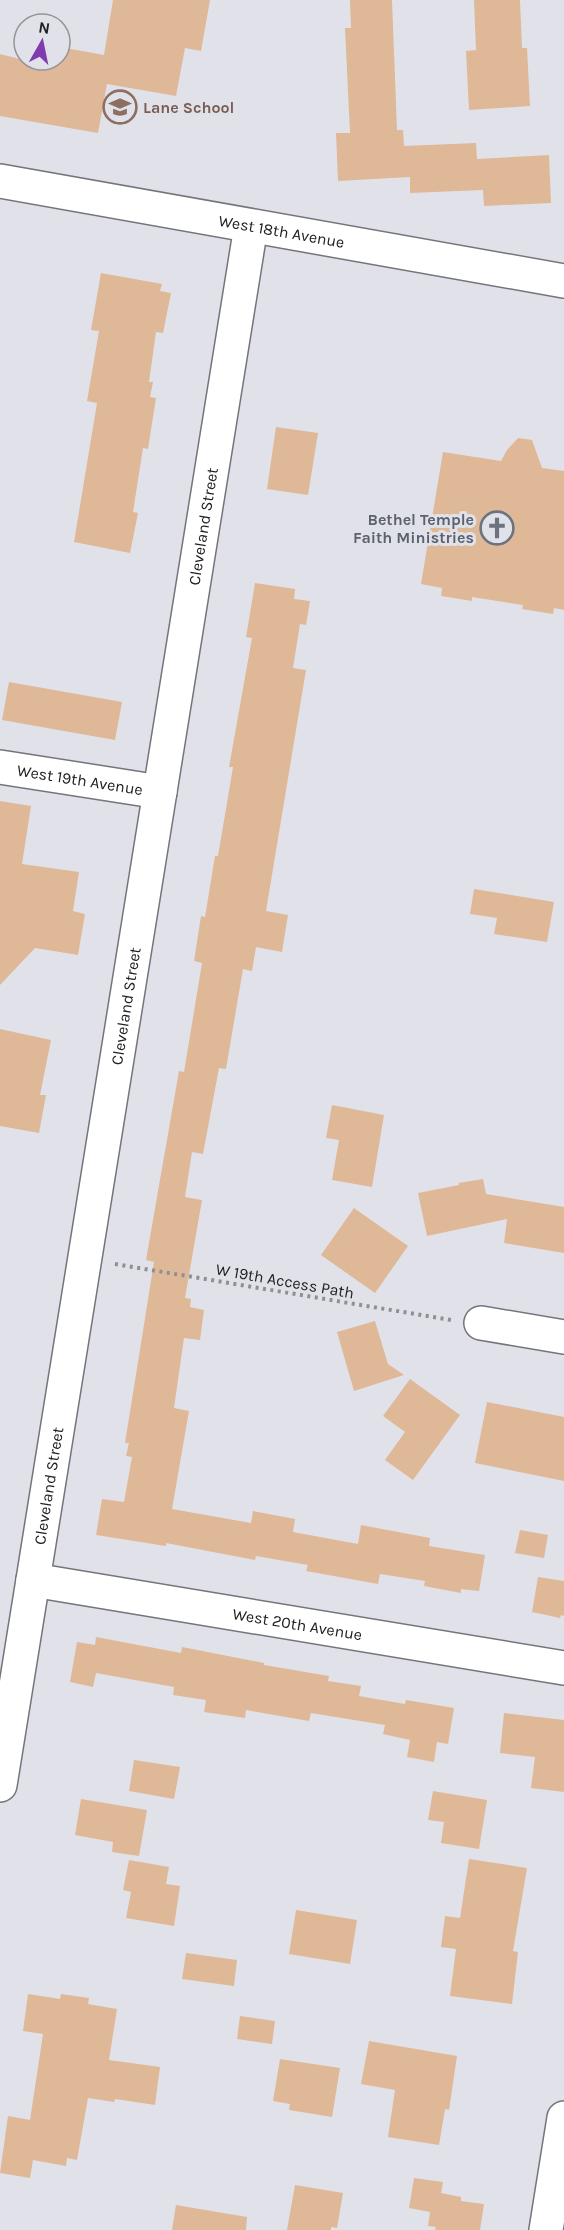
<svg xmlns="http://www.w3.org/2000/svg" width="564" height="2230" viewBox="0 0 564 2230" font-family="Karla,sans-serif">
  <rect width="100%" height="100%" fill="#e1e2e9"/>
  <g fill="#dfb898">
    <polygon points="113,0 210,0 201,51 185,48 176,96 107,84 98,133 0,116 0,54 24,60 60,60 60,47 104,55"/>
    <polygon points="350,0 392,0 397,130 403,130 404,146 476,143 477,159 549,155 551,203 484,206 483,190 410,193 410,177 338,181 336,133 350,133 345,28 351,28"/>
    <polygon points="474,0 520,0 522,48 527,48 530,106 469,110 466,51 476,50"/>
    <polygon points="101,273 162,284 160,291 171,293 163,333 156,332 149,382 153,382 150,397 156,398 148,449 143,448 133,512 138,513 130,553 74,542 97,403 87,401 99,331 91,330"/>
    <polygon points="276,427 318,433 308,495 267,489"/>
    <polygon points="518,438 532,440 542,468 564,471 564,610 554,608 553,614 522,609 523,605 472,597 472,601 441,596 442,588 421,584 443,452 501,461 507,450"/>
    <polygon points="255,583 295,589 294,599 310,601 306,625 300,624 293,668 306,670 266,911 288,915 282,952 256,947 252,971 243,969 226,1069 219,1068 203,1154 192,1152 185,1197 202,1200 185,1298 191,1299 190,1307 204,1310 200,1340 184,1338 174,1408 189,1411 172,1509 251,1523 253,1511 295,1519 293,1532 358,1544 361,1525 430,1538 429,1546 485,1555 479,1591 461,1589 461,1593 424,1586 425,1581 380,1574 378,1584 306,1571 308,1565 256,1556 255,1560 166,1543 166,1546 96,1535 102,1499 124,1502 132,1457 126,1456 129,1443 125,1443 154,1262 146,1260 179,1071 184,1072 202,963 194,961 201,916 205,917 215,856 218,856 229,791 233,767 229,767 252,638 246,637"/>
    <polygon points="9,682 122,702 115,740 2,720"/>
    <polygon points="0,801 31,806 22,864 79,872 73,911 85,914 78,955 35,948 0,985"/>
    <polygon points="474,889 554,902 547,942 494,934 497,918 470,914"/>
    <polygon points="0,1029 51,1040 40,1095 46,1095 39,1133 0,1126"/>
    <polygon points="332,1105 384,1115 372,1187 332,1180 339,1140 326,1138"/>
    <polygon points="483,1179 486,1194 564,1207 564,1253 504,1243 507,1219 427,1236 418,1193 459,1185 459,1183"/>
    <polygon points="354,1208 408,1246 375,1293 321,1255"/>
    <polygon points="375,1321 388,1364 404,1375 354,1391 337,1332"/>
    <polygon points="410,1379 460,1415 413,1480 385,1460 405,1432 383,1416"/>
    <polygon points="487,1402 564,1417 564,1481 475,1463"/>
    <polygon points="520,1530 548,1535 544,1558 515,1553"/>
    <polygon points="538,1577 564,1581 564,1616 561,1615 560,1618 532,1612"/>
    <polygon points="96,1637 181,1653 182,1647 264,1663 264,1665 329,1676 328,1681 361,1686 359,1696 405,1704 406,1700 454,1708 448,1744 437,1742 434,1762 407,1757 410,1740 383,1734 385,1725 311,1713 309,1721 246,1710 245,1718 204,1712 206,1700 173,1695 174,1687 96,1673 93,1687 70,1682 77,1642 95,1645"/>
    <polygon points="504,1713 564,1720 564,1792 531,1788 535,1757 500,1753"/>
    <polygon points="134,1760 180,1767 174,1799 129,1791"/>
    <polygon points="433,1791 487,1800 479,1849 441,1843 444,1822 428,1820"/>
    <polygon points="81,1799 147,1810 139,1856 112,1852 113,1842 75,1835"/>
    <polygon points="469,1859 527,1868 513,1951 518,1952 512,2004 450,1996 456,1949 441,1947 445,1916 460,1918"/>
    <polygon points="129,1860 169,1867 166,1884 180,1886 174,1926 126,1918 131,1892 123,1890"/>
    <polygon points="296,1910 357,1920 350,1964 289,1954"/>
    <polygon points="186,1953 237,1960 234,1986 182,1979"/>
    <polygon points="28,1994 60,1999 61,1994 89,1998 88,2004 117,2009 109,2060 160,2067 155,2105 115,2099 114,2102 88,2098 77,2160 67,2158 66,2166 33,2160 30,2178 0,2173 8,2116 30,2120 43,2034 23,2031"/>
    <polygon points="240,2016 275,2021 272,2044 237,2039"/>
    <polygon points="369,2041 457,2056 449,2110 445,2109 439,2145 388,2137 395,2090 361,2084"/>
    <polygon points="280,2059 340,2068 332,2117 289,2110 290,2104 273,2101"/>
    <polygon points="414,2178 443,2182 441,2193 461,2197 461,2201 484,2204 480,2230 435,2230 436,2227 428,2226 430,2212 409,2208"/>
    <polygon points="295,2185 343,2193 337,2228 331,2227 331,2230 287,2230"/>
    <polygon points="176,2205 247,2217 246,2230 172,2230"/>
  </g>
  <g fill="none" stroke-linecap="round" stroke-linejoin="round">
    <defs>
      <g id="minor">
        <path id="s1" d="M0,767L160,792"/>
        <polyline points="481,1323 564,1337"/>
        <path id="s2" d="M33,1580L564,1668"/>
        <path id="s3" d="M0,1785L251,226"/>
        <polyline points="546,2230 564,2118"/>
      </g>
      <g id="major">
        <path id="s4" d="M0,181L564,281"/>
      </g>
    </defs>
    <use href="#minor" stroke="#74747b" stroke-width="36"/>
    <use href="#major" stroke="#74747b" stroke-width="36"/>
    <polyline stroke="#8f9095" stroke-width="4" stroke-dasharray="3 4.5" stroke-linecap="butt" points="115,1264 451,1320"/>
    <use href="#minor" stroke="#fff" stroke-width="33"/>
    <use href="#major" stroke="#fff" stroke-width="33"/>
  </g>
  <defs>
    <symbol id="school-ring" viewBox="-11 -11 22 22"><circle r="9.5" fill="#e1e2e9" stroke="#8d6e63" stroke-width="1.5"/><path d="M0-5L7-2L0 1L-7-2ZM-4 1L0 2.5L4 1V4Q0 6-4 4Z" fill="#8d6e63"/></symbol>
    <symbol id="church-ring" viewBox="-11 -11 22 22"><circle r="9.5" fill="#e1e2e9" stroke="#6b7280" stroke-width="1.5"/><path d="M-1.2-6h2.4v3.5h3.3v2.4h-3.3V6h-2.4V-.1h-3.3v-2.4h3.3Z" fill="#6b7280"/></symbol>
  </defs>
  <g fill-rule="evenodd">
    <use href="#school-ring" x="101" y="88" width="38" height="38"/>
    <use href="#church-ring" x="478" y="509" width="38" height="38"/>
  </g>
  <g text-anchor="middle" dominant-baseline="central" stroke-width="6" stroke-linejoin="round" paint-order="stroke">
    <g font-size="16" font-weight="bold" fill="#785e54" stroke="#e1e2e9" text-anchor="start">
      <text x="143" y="107">Lane School</text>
    </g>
    <g font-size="16" fill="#212123" stroke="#e1e2e9">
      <text stroke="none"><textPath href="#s4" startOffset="286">West 18th Avenue</textPath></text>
      <text stroke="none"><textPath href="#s3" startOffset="1275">Cleveland Street</textPath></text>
      <text stroke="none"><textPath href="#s1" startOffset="81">West 19th Avenue</textPath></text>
      <text stroke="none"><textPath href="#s3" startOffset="789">Cleveland Street</textPath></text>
      <text transform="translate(285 1281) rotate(10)">W 19th Access Path</text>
      <text stroke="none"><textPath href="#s3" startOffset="303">Cleveland Street</textPath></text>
      <text stroke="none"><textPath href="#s2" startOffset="268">West 20th Avenue</textPath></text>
    </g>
    <g font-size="16" font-weight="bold" fill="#5b616d" stroke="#e1e2e9" text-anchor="end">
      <text x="474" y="519">Bethel Temple<tspan x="474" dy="18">Faith Ministries</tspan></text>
    </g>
  </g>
  <g transform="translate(42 42) rotate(9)"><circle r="28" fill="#e1e2e9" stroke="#94959a" stroke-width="1.5"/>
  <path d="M0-4.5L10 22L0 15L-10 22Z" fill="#803bae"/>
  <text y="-9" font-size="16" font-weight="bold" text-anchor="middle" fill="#212123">N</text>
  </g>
</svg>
